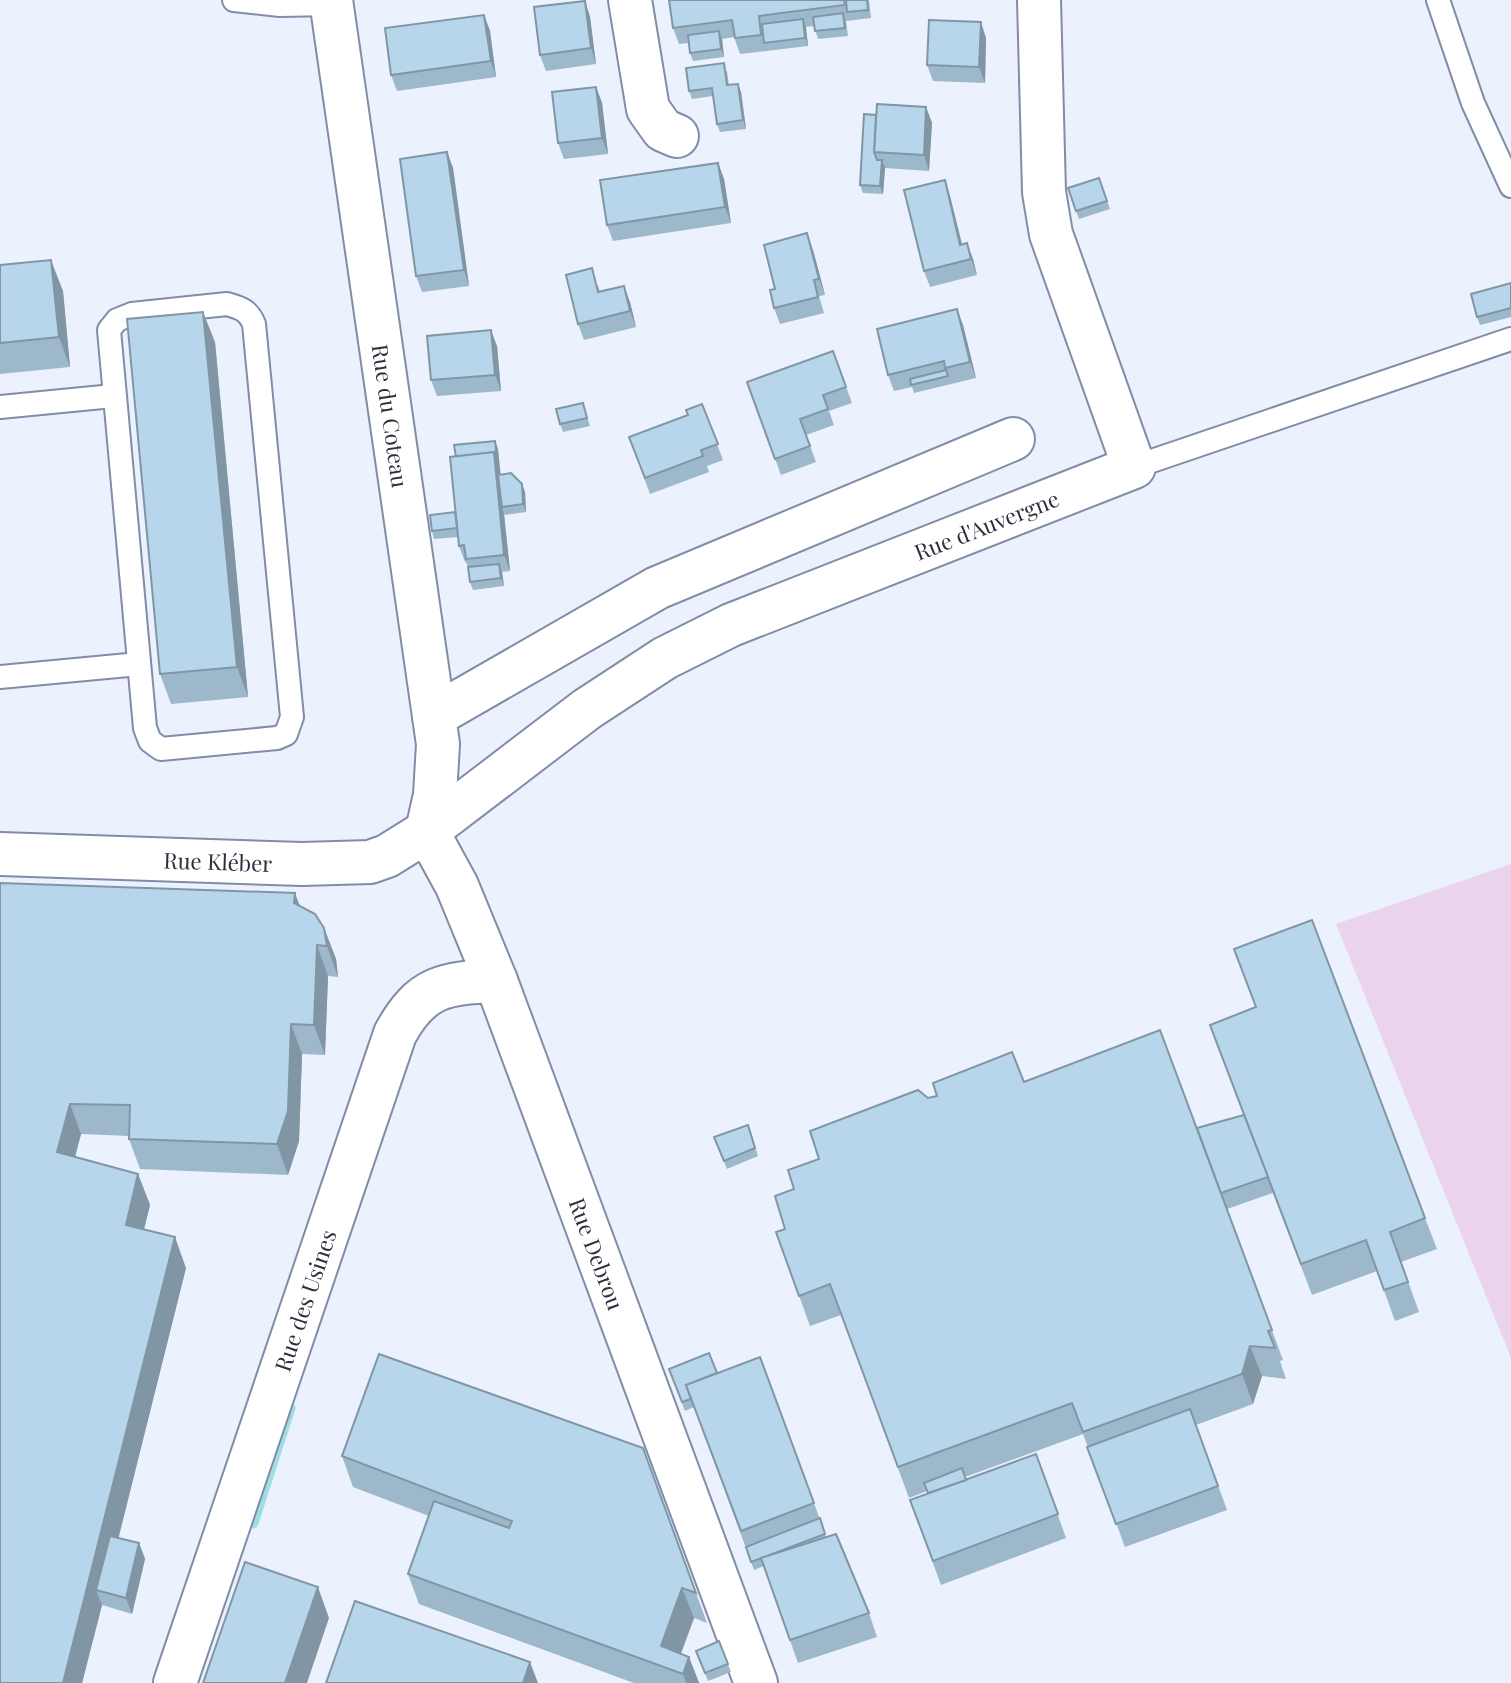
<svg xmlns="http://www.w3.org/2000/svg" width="1511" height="1683" viewBox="0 0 1511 1683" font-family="'Playfair Display',serif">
  <rect width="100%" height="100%" fill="#ebf1fd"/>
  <polygon fill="#ecd3ed" points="1511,864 1511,1358 1336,924"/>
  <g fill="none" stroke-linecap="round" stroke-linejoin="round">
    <polyline stroke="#a0dee6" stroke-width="11" points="253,1523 290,1408"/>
    <defs>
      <g id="service">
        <polyline points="234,0 280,5 332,4"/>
        <polyline points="1438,0 1473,103 1511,186"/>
        <path d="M227,304C241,308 248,310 254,324L292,717L286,734L277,738L161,749L150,741L145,728L109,330L117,320L132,314Z"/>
        <polyline points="0,407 113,396"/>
        <polyline points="1134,467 1511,339"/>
        <polyline points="0,677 139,664"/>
      </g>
      <g id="minor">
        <path id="s1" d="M331,0L438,744L435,795L427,831"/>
        <polyline points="630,0 648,109 663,130 677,136"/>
        <polyline points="434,716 657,588 1013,439"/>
        <path id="s2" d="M427,831L457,886L496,981L756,1683"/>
        <path id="s3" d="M0,854L302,864L370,862L387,856L427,831L587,709L665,658L731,625L1134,467L1051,234L1044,192L1039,0"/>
        <path id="s4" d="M175,1683L395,1034C421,986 444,983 496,981"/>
      </g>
    </defs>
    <use href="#service" stroke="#808ca8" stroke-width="26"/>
    <use href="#minor" stroke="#808ca8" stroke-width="46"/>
    <use href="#service" stroke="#fff" stroke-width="22"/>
    <use href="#minor" stroke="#fff" stroke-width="42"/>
  </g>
  <g fill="#9db8ca">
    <polygon points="669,0 869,0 871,18 846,21 848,36 818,39 814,26 805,27 808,46 740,54 734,37 722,39 724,57 693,61 690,53 689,43 679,44 673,28"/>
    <polygon points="585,1 590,17 596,64 546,71 540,55"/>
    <polygon points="484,15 490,31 496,77 397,91 391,75"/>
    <polygon points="986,38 985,83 933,81 927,65"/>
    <polygon points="727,71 729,85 741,92 746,129 720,132 717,124 713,96 692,99 689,91"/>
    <polygon points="596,87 602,103 608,154 564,159 558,143"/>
    <polygon points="926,107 932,123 929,171 885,168 883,194 863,193 860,185 876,115"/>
    <polygon points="447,152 453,168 469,286 422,292 416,276"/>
    <polygon points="718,163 724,179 731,223 613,241 607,225"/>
    <polygon points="1099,178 1110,209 1079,219 1068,188"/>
    <polygon points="945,180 950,196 962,244 973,259 977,275 930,287 924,271"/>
    <polygon points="813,250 825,295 819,296 824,313 780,324 774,308 775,289"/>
    <polygon points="0,265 63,291 70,367 0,374"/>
    <polygon points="598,285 600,292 630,302 636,327 584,340 578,324"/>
    <polygon points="1511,285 1511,317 1480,325 1477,317"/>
    <polygon points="963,325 976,378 914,393 912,387 894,391 888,375"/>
    <polygon points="215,342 248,697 171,704 160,674"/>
    <polygon points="497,346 501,391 437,396 431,380"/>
    <polygon points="833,351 852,403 829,411 834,425 806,435 816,462 781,475 747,382"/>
    <polygon points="583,403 590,426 563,432 560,424"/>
    <polygon points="702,404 723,460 707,466 709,472 650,494 629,437 688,415"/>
    <polygon points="495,441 498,449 500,475 522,484 525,492 526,512 505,515 504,514 510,571 502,572 504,586 473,590 470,582 468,567 466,562 465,562 459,546 458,537 434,539 432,531 455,512 456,457"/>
    <polygon points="0,883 300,906 324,928 336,959 338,977 328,976 325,1055 302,1054 299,1141 288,1175 140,1169 129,1139 129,1136 81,1134 75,1157 138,1174 150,1205 144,1230 186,1268 118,1538 139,1543 145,1559 132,1614 102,1605 82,1683"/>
    <polygon points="1024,1082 1197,1128 1425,1218 1437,1249 1401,1262 1419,1312 1395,1321 1377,1271 1312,1295 1273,1193 1227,1209 1283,1360 1280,1361 1286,1379 1262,1376 1253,1404 1196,1425 1227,1510 1125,1547 1083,1434 965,1477 966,1480 1036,1454 1066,1538 941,1585 910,1500 928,1494 927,1491 909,1498 841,1315 810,1326 776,1232 785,1229 794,1189 819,1159 928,1098"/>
    <polygon points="748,1125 758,1156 727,1169 714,1137"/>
    <polygon points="669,1369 717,1373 814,1503 826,1537 869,1613 877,1637 798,1663 764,1566 754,1570 694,1407 685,1411"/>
    <polygon points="643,1448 707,1623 694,1618 681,1654 689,1657 699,1683 634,1683 419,1604 408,1574 429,1516 353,1487 342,1456"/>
    <polygon points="719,1641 731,1672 708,1681 696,1651"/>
  </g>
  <g fill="#8096a4">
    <polygon points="585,1 590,17 596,64 591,48"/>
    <polygon points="484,15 490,31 496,77 491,61"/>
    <polygon points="803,19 806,27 808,46 805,38"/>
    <polygon points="981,22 986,38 985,83 979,67"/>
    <polygon points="719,31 722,39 724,57 721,49"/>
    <polygon points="738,84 741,92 746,129 743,120"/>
    <polygon points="596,87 602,103 608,154 602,138"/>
    <polygon points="926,107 932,123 929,171 924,155"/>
    <polygon points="447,152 453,168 469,286 464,270"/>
    <polygon points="882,160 885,168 883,194 880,186"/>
    <polygon points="718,163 724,179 731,223 725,207"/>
    <polygon points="945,180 950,196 966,261 960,245"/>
    <polygon points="807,233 813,250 825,295 819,279"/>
    <polygon points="967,243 973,259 977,275 971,259"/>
    <polygon points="51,260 63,291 70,367 59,337"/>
    <polygon points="624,286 630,302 636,327 630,311"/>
    <polygon points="957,309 963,325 976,378 970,362"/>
    <polygon points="203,312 215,342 248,697 237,667"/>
    <polygon points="491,330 497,346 501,391 495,375"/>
    <polygon points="495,441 498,449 504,507 502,507 504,514 510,571 504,555 494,452"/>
    <polygon points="522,484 525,492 526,512 523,504"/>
    <polygon points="499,564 502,572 504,586 501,578"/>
    <polygon points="295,893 306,923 294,903"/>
    <polygon points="324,928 336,959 338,977 327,946"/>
    <polygon points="317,945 328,976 325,1055 314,1025"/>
    <polygon points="291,1024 302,1054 299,1141 288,1175 277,1144"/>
    <polygon points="70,1104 81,1134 68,1183 57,1152"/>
    <polygon points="138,1174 150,1205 137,1256 126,1225"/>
    <polygon points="175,1237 186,1268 105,1592 96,1590 102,1605 82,1683 63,1683"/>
    <polygon points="1250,1346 1262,1376 1253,1404 1242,1374"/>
    <polygon points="139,1543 145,1559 132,1614 126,1598"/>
    <polygon points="318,1587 329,1618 307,1683 285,1683"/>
    <polygon points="682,1588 694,1618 674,1671 661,1646"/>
    <polygon points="689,1657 699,1683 686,1683 683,1674"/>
    <polygon points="530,1662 538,1683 523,1683"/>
  </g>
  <g fill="#b7d6eb" stroke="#8096a4" stroke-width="2">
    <polygon points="669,0 844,0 845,5 759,16 761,35 735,38 732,20 673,28"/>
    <polygon points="846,0 867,0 868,10 847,12"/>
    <polygon points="585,1 591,48 540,55 534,7"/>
    <polygon points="843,13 845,28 815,31 813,17"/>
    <polygon points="484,15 491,61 391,75 385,28"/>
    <polygon points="803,19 805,38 764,43 762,24"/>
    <polygon points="929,20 981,22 979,67 927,65"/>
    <polygon points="719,31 721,49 690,53 688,35"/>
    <polygon points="724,63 727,85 738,84 743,120 717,124 712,88 689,91 686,68"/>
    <polygon points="596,87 602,138 558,143 552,92"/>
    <polygon points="877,104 926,107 924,155 874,152"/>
    <polygon points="864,114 876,115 874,152 877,160 882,160 880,186 860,185"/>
    <polygon points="447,152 464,270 416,276 400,159"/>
    <polygon points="718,163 725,207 607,225 600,180"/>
    <polygon points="1099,178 1107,201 1076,211 1068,188"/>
    <polygon points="945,180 960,245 967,243 971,259 924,271 904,190"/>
    <polygon points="807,233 819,279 814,280 818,297 774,308 770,290 775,289 764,245"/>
    <polygon points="51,260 59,337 0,343 0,265"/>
    <polygon points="592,268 598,292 624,286 630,311 578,324 566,275"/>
    <polygon points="1511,283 1511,308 1477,317 1471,294"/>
    <polygon points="957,309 970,362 945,368 944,361 888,375 877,329"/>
    <polygon points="203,312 237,667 160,674 127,319"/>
    <polygon points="491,330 495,375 431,380 427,336"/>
    <polygon points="833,351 846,387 823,395 828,409 800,419 810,446 775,459 747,382"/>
    <polygon points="946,370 948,376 911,385 910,379"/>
    <polygon points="583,403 587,418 560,424 556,409"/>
    <polygon points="702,404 718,444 701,450 703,456 645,478 629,437 688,415 686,410"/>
    <polygon points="495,441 497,460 494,452 456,457 454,445"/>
    <polygon points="494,452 504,555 466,559 464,545 459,546 450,457"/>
    <polygon points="511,473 522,484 523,504 502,507 498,475"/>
    <polygon points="455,512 457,528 432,531 430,515"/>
    <polygon points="499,564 501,578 470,582 468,567"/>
    <polygon points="0,883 295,893 294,903 315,914 324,928 327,946 317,945 314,1025 291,1024 288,1111 277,1144 129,1139 130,1105 70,1104 57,1152 138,1174 126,1225 175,1237 63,1683 0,1683"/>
    <polygon points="1312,920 1425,1218 1390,1232 1408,1282 1384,1290 1366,1240 1301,1264 1210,1025 1256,1007 1234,949"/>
    <polygon points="1160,1030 1272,1330 1268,1331 1275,1348 1250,1346 1242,1374 1083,1432 1072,1403 898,1467 830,1284 799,1296 776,1232 785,1229 775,1196 794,1189 788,1170 819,1159 810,1131 918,1090 928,1098 937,1096 933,1083 1012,1052 1024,1082"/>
    <polygon points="1244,1115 1268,1177 1221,1193 1197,1128"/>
    <polygon points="748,1125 755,1148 724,1161 714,1137"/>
    <polygon points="709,1353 717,1373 686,1385 691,1399 682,1402 669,1369"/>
    <polygon points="379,1354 643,1448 696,1593 682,1588 661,1646 689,1657 683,1674 408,1574 434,1501 509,1528 512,1521 342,1456"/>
    <polygon points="760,1357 814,1503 741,1531 686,1385"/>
    <polygon points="1190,1409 1218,1486 1116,1524 1087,1447"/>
    <polygon points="1036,1454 1058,1514 933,1561 910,1500"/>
    <polygon points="962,1468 966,1480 928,1493 924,1483"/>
    <polygon points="820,1518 825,1534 751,1562 746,1547"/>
    <polygon points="836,1534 869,1613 790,1640 761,1558"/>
    <polygon points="110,1536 139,1543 126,1598 96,1590"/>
    <polygon points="245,1562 318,1587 285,1683 203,1683"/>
    <polygon points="355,1601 530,1662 523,1683 326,1683"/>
    <polygon points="719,1641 728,1664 705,1673 696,1651"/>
  </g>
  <g text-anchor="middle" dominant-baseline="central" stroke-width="7" stroke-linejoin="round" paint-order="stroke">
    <g font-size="22" fill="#2b303c" stroke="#fff">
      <text stroke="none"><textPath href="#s1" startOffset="420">Rue du Coteau</textPath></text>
      <text stroke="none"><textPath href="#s3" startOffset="1078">Rue d'Auvergne</textPath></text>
      <text stroke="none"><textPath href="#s3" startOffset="218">Rue Kléber</textPath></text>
      <text stroke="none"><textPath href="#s2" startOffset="456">Rue Debrou</textPath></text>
      <text stroke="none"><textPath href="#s4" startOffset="404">Rue des Usines</textPath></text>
    </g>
  </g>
</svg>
